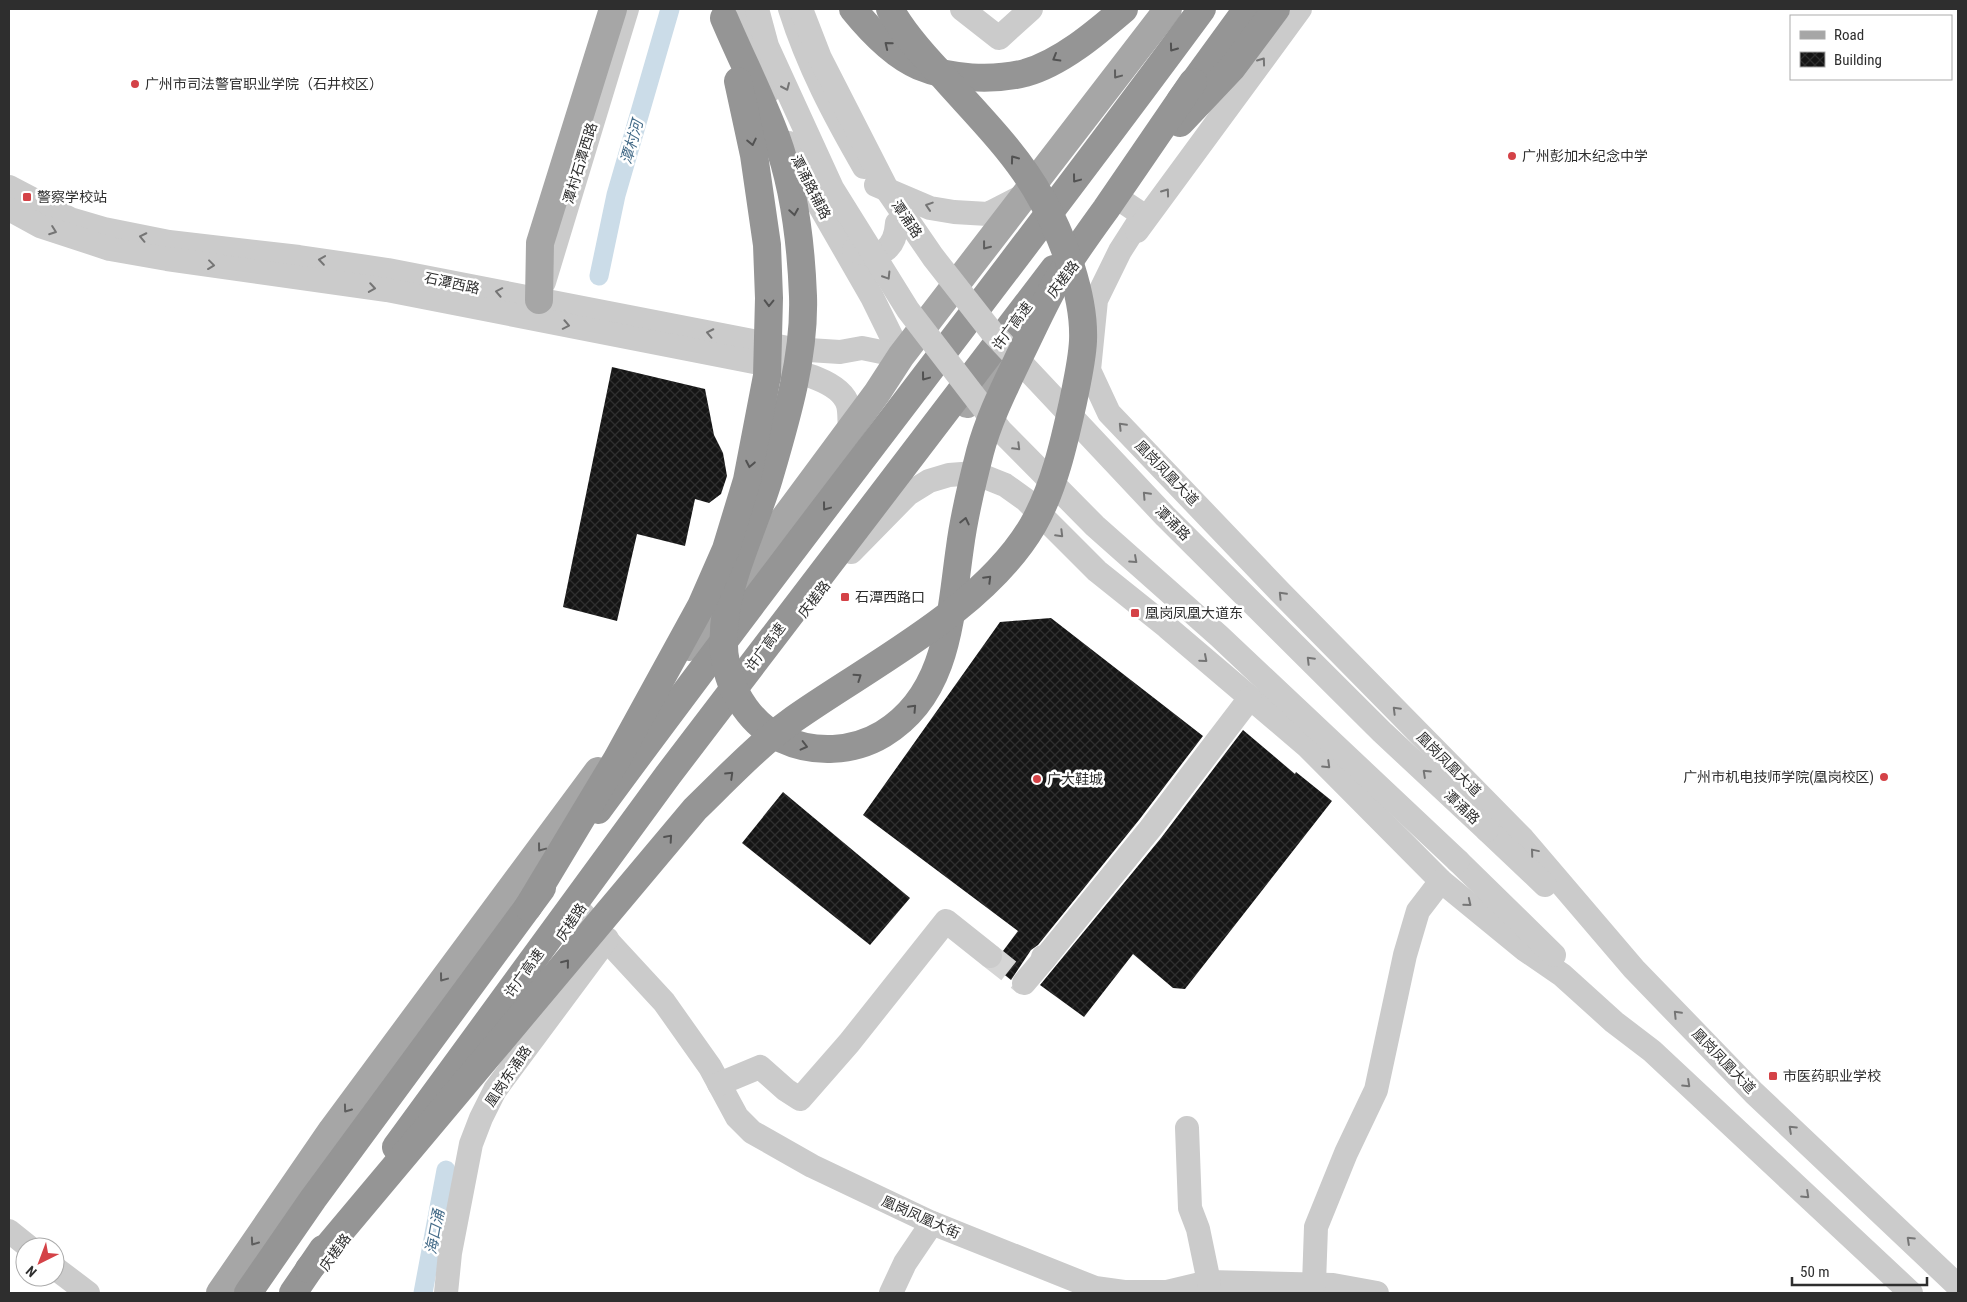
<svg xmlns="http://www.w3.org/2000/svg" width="1967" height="1302" viewBox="0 0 1967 1302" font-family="'Roboto Condensed','Noto Sans SC',sans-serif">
  <defs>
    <pattern id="building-cross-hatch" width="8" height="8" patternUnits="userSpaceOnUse" patternTransform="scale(1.25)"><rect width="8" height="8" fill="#151515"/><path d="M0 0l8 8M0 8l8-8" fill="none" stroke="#2f2f2f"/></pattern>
  </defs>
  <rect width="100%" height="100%" fill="#fff"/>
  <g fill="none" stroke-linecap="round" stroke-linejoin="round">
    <g stroke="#cbdce8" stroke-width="19">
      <polyline points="599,276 616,195 670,9"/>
      <polyline points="423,1293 446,1170"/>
    </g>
  </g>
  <g fill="url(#building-cross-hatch)">
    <polygon points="612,367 705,389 714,435 723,453 727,476 721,494 709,503 695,499 685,546 637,534 617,621 563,607"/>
    <polygon points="1051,618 1203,736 1139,820 1038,945 1031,950 1011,980 996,968 1003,958 1003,951 1018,931 863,815 1000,622"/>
    <polygon points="1243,730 1295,774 1296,772 1332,801 1185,989 1173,988 1133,954 1084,1017 1040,985 1161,838"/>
    <polygon points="783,792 910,898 870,945 742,843"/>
  </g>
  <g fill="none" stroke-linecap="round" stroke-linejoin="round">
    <polyline stroke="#d5d5d5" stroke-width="24" stroke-dasharray="24 12" stroke-linecap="butt" points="990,956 1024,983"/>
    <g stroke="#cbcbcb" stroke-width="24">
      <polyline points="744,9 751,42 769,91"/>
      <path d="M790,9C808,66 834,115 864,167"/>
      <polyline points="962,9 999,38 1031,9"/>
      <polyline points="789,143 803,177 872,297 901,356"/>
      <polyline points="876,185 930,208 954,212 988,214 1023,196"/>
      <polyline points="9,187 70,219 104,229 169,242 299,257 388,270 793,349 840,352 862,348 901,356"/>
      <polyline points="1122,201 1143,215 1120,251 1096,300 1089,370 1109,413 1280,592 1523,839 1634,969 1754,1093 1958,1286"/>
      <path d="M9,209L40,226L110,249L167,259L387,290L759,363C783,369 840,377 848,405C850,412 849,421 850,428"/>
      <polyline points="1137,231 1300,9"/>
      <path d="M854,250C879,261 895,250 897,223"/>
      <polyline points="544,282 627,9"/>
      <polyline points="851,552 908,494 929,481 949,475 975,473 1005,485 1026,500 1097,571 1167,627 1307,746 1441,881 1524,949 1562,975 1614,1022 1652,1051 1911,1293"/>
      <polyline points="1487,830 1545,885"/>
      <polyline points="1458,861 1554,955"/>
      <polyline points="579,910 664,1002 710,1067 737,1117 752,1132 812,1166 932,1223 1095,1288 1124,1292 1167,1292 1209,1282 1333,1285 1377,1293"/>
      <polyline points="1043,957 1045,958 1150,829 1250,698"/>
      <polyline points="1024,983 1045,958"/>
      <polyline points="719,1084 760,1067 786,1090 800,1099 849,1043 946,921 990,956"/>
      <polyline points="1187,1128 1190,1208 1198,1229 1209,1282"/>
      <polyline points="9,1231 29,1247"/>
      <polyline points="55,1268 88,1293"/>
      <polyline points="1314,1284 1316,1227 1346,1153 1376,1090 1405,955 1418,911 1441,881"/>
      <polyline points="446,1293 450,1253 471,1144 481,1118 495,1090 607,939"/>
      <polyline points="891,1293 905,1263 932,1223"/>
    </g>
    <g stroke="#a6a6a6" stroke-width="28">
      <polyline points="539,300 540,243 613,9"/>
      <polyline points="967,404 1025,330"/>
      <polyline points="689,647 877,393 901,356 1168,9"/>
      <polyline points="220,1293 332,1130 598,771"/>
    </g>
    <g stroke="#959595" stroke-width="28">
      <path d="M853,9C870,30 893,55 919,66C950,79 993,81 1025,73C1061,63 1096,33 1124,9"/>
      <polyline points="1180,101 1247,9"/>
      <polyline points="1180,123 1232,68 1276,9"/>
      <path d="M598,810C796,540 1004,278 1202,9"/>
      <polyline points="396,1147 668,775 1054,269"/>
      <polyline points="248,1293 313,1199 542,888"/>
      <polyline points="293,1293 323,1249"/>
    </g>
    <g stroke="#cbcbcb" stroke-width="24">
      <polyline points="757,9 767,46 832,188 908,310 1001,431 1095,526 1219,636 1458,861"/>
      <polyline points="801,9 820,58 889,193 933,257 991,331 1165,516 1382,732 1487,830"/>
    </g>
    <g stroke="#959595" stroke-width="28">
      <path d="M724,18C741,58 761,97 776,137C794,186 801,244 803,296C805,357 786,420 769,478C749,546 700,626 737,695C748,715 762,730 782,739C814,754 853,752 883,734C949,694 950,616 960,547C964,516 972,483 980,452C989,418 1005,387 1020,355C1033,329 1045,301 1060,276C1074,253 1090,231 1106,209C1135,167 1164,125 1193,82"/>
      <polyline points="528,907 617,759 701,606 726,549 747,480 767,376 769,298 767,245 754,155 738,81"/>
      <path d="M309,1269L695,809C727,778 758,745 794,719C872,664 984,609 1033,525C1054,488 1064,443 1073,402C1077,382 1082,361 1083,341C1085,296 1063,237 1041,198C1016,152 975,113 941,74C922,54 903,33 890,9"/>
    </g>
  </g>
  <defs><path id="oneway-chevron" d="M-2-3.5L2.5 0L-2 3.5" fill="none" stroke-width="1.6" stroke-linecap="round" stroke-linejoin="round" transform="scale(1.25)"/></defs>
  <g stroke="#525252">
    <use href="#oneway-chevron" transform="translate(888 45) rotate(-141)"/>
    <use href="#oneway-chevron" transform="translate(1173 48) rotate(126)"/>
    <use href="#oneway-chevron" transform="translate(1056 58) rotate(150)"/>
    <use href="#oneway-chevron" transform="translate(752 142) rotate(78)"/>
    <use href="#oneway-chevron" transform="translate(1014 159) rotate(-126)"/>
    <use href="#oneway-chevron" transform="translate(1076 179) rotate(127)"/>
    <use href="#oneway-chevron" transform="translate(794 212) rotate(81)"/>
    <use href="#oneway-chevron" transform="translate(769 303) rotate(91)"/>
    <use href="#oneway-chevron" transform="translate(925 377) rotate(127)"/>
    <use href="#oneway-chevron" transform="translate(750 464) rotate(101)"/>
    <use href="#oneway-chevron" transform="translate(826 507) rotate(127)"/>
    <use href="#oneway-chevron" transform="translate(965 521) rotate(-77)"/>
    <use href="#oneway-chevron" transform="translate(988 579) rotate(-45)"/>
    <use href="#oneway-chevron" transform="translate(858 677) rotate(-34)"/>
    <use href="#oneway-chevron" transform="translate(913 708) rotate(-47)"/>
    <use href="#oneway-chevron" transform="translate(804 746) rotate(14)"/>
    <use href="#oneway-chevron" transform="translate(730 775) rotate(-44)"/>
    <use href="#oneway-chevron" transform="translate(669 838) rotate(-49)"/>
    <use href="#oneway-chevron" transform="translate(566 963) rotate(-51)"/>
  </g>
  <g stroke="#757575">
    <use href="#oneway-chevron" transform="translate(1262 61) rotate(-54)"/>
    <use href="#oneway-chevron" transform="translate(786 87) rotate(66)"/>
    <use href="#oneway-chevron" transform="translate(1166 192) rotate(-54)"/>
    <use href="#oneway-chevron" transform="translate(929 206) rotate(-162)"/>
    <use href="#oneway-chevron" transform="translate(53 231) rotate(20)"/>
    <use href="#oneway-chevron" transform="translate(143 237) rotate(-168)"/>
    <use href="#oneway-chevron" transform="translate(322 260) rotate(-172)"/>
    <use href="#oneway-chevron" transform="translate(211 265) rotate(7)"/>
    <use href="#oneway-chevron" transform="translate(887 276) rotate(58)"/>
    <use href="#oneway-chevron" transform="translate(372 288) rotate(9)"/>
    <use href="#oneway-chevron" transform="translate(499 292) rotate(-169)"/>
    <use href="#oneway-chevron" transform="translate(566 325) rotate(11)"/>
    <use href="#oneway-chevron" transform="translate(710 333) rotate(-168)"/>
    <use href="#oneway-chevron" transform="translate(1122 426) rotate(-134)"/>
    <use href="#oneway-chevron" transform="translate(1017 447) rotate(45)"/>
    <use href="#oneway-chevron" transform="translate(1146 495) rotate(-133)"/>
    <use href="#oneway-chevron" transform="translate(1060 534) rotate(45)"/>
    <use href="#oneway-chevron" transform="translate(1134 560) rotate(42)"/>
    <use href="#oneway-chevron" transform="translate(1282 595) rotate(-134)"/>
    <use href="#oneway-chevron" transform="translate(1204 659) rotate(41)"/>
    <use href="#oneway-chevron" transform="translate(1310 660) rotate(-135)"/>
    <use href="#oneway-chevron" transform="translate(1396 710) rotate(-135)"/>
    <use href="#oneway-chevron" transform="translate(1327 765) rotate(44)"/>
    <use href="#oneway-chevron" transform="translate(1426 773) rotate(-137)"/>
    <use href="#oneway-chevron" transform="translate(1534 852) rotate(-130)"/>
    <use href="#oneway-chevron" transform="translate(1468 903) rotate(39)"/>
    <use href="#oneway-chevron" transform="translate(1677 1014) rotate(-134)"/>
    <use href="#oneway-chevron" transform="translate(1687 1084) rotate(43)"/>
    <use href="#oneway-chevron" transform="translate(1792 1129) rotate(-137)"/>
    <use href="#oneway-chevron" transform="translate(1806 1195) rotate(43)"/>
    <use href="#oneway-chevron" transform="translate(1910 1240) rotate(-137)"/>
  </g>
  <g stroke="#5e5e5e">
    <use href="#oneway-chevron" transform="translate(1117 75) rotate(127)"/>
    <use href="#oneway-chevron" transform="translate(986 246) rotate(128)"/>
    <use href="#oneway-chevron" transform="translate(541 848) rotate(127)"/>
    <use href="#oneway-chevron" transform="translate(443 978) rotate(127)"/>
    <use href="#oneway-chevron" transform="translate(347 1109) rotate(126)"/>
    <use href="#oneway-chevron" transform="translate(254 1242) rotate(125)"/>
  </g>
  <g fill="#d44247" stroke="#fff" stroke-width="2">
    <circle cx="135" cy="84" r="5"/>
    <circle cx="1512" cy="156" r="5"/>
    <rect x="22" y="192" width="10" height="10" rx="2.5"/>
    <rect x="840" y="592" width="10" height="10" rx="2.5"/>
    <rect x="1130" y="608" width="10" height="10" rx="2.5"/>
    <circle cx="1884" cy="777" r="5"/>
    <circle cx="1037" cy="779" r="5"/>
    <rect x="1768" y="1071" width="10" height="10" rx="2.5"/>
  </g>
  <g text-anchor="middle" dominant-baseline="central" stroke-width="5" stroke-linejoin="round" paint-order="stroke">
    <g font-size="14" fill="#2e2e2e" stroke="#fff" text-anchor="start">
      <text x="145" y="84">广州市司法警官职业学院（石井校区）</text>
      <text x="1522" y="156">广州彭加木纪念中学</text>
      <text x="37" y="197">警察学校站</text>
      <text x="855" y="597">石潭西路口</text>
      <text x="1145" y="613">凰岗凤凰大道东</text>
      <text x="1874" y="777" text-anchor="end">广州市机电技师学院(凰岗校区)</text>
      <text x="1047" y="779">广大鞋城</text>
      <text x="1783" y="1076">市医药职业学校</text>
    </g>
    <g font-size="14" fill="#2e2e2e" stroke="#fff">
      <text transform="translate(580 163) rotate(-73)">潭村石潭西路</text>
      <text transform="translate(811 187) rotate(63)">潭涌路辅路</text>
      <text transform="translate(907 219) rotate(56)">潭涌路</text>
      <text transform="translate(1063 279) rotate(-53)">庆槎路</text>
      <text transform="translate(452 283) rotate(12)">石潭西路</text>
      <text transform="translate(1012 326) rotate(-53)">许广高速</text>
      <text transform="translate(1167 473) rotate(46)">凰岗凤凰大道</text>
      <text transform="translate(1173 523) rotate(45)">潭涌路</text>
      <text transform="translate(814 599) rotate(-52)">庆槎路</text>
      <text transform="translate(765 647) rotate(-53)">许广高速</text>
      <text transform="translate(1449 764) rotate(45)">凰岗凤凰大道</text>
      <text transform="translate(1462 807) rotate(43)">潭涌路</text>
      <text transform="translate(571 922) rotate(-56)">庆槎路</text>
      <text transform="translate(524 973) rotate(-54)">许广高速</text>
      <text transform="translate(1724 1061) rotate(46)">凰岗凤凰大道</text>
      <text transform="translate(508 1076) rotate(-56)">凰岗东涌路</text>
      <text transform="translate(921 1217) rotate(24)">凰岗凤凰大街</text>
      <text transform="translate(335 1252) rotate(-54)">庆槎路</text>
    </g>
    <g font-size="15" font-style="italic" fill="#446b88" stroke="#fff">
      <text transform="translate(632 142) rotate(-74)">潭村河</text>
      <text transform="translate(435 1232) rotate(-79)">海口涌</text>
    </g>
  </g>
  <rect width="1967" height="1302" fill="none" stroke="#2e2e2e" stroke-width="20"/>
  <rect x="1790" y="15" width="162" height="65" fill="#ffffff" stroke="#ababab"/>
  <rect x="1800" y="31" width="25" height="8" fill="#a6a6a6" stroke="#ababab"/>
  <text x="1834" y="40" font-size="15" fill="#2e2e2e">Road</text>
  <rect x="1800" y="52" width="25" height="15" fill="url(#building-cross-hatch)" stroke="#ababab"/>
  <text x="1834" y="65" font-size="15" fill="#2e2e2e">Building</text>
  <g transform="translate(40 1262) rotate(222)"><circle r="24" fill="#ffffff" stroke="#ababab"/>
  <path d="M0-4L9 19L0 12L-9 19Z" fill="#d44247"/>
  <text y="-8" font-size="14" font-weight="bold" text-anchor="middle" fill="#2e2e2e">N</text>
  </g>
  <path d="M1792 1277v8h135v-8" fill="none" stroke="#2e2e2e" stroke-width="2.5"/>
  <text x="1800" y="1277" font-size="15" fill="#2e2e2e" stroke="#ffffff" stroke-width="4" paint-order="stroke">50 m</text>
</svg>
